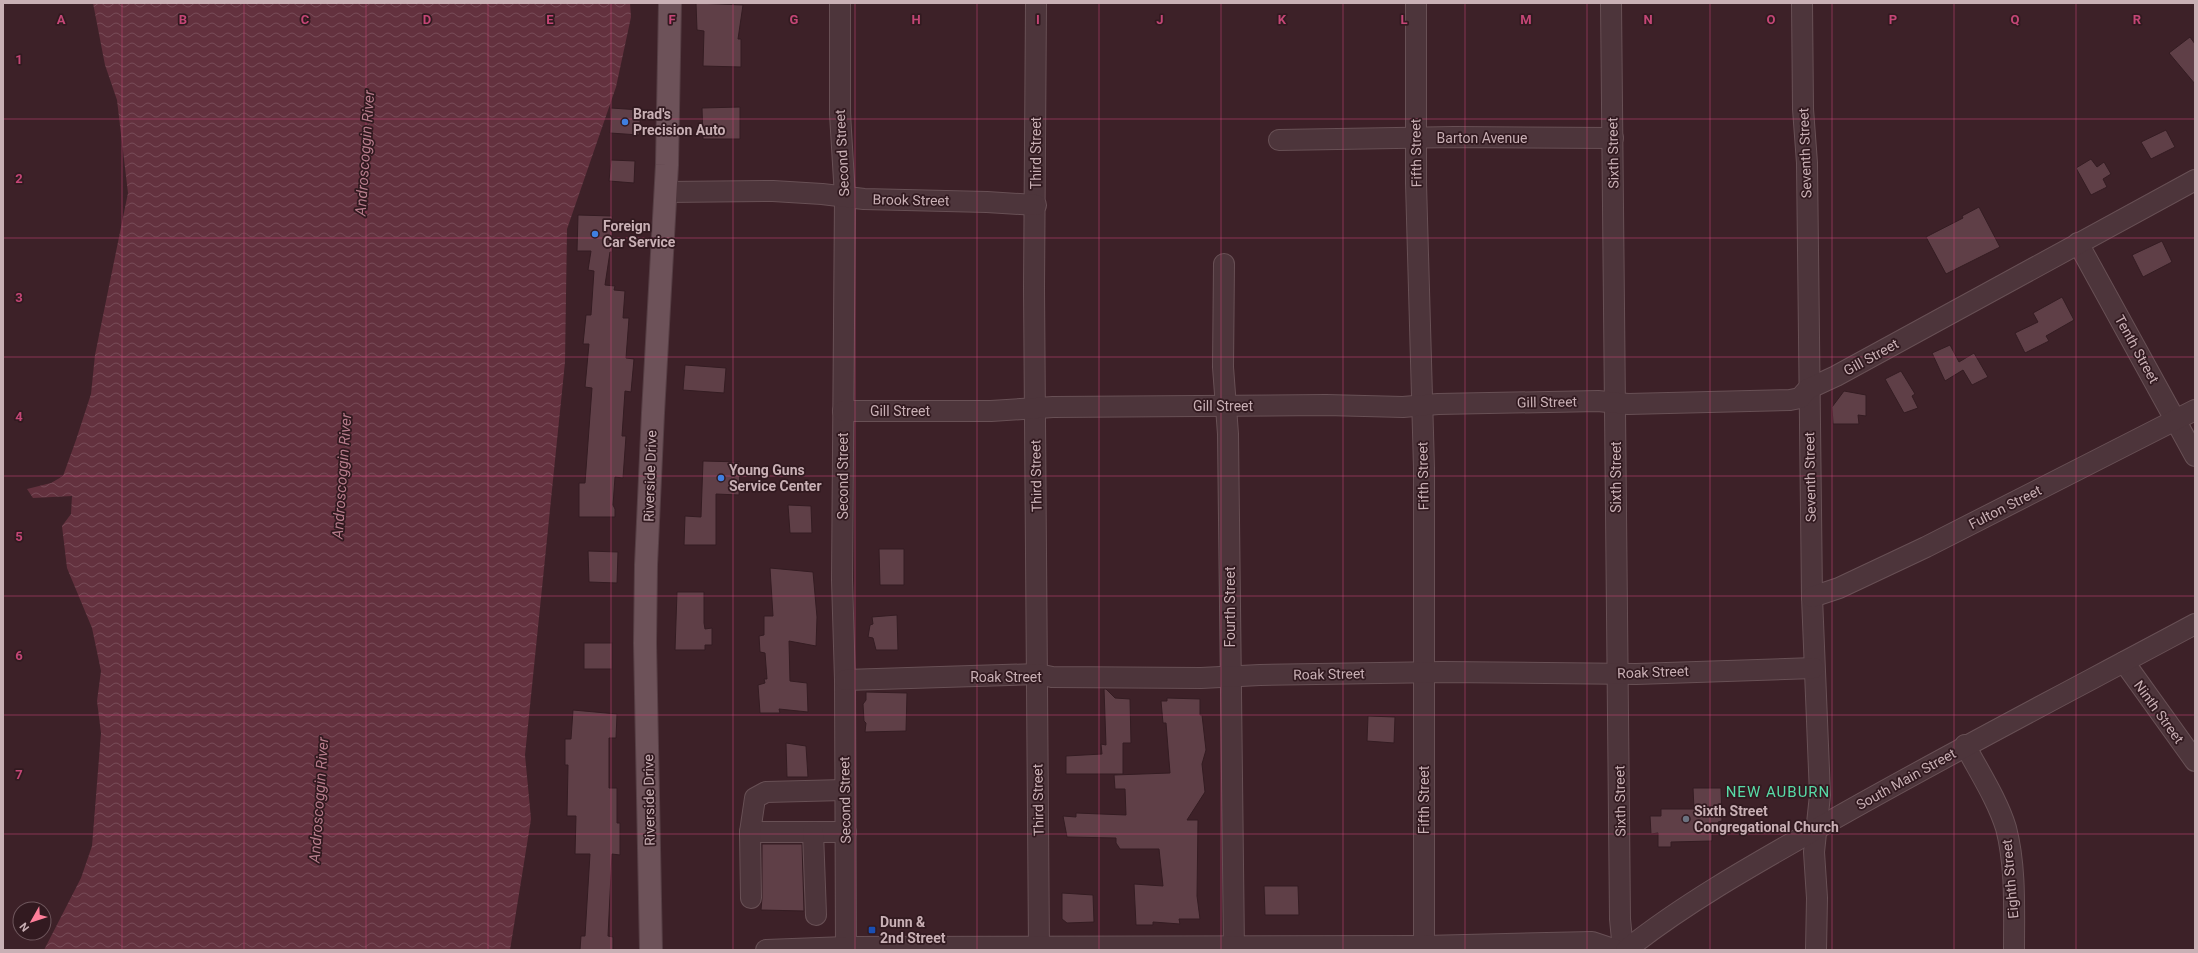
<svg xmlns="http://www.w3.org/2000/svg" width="2198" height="953" viewBox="0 0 2198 953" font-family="Roboto,sans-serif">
  <defs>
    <pattern id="water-waves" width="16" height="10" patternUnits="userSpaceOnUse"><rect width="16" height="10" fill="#63313e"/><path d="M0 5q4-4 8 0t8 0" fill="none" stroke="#784c58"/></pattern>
  </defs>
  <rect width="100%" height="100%" fill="#3d2128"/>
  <polygon fill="url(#water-waves)" points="93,3 630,3 631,17 616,87 567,229 565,362 525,755 531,819 510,950 44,950 81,878 92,846 101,733 97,701 101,671 92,628 67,568 62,526 71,514 72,496 33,498 27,489 51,483 63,476 76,440 91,394 95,355 128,193 117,100 105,65"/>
  <g fill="#5f3f47" stroke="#341c22">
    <polygon points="696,3 743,5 738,39 741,39 741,67 703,66 704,31 697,30"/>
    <polygon points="2190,37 2195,44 2195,84 2169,53"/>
    <polygon points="740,107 740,139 703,139 702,108"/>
    <polygon points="611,108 641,110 639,135 610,133"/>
    <polygon points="2166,130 2175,147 2151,159 2141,142"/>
    <polygon points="2091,159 2097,167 2104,162 2111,174 2103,179 2107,187 2091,195 2076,168"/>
    <polygon points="611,160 635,161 634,183 609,181"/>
    <polygon points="1979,207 2000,247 1946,274 1926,237 1963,218 1962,216"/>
    <polygon points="578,215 612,216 612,252 610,252 605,285 615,286 614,290 625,291 623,318 629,318 626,358 634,359 631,392 625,391 622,436 626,436 623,478 615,477 613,505 615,509 615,517 579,517 579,483 585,483 592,388 585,387 589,344 583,344 586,315 591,315 594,271 588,270 591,251 577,251"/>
    <polygon points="2162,241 2172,262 2143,277 2132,255"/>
    <polygon points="2062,297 2074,320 2046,336 2049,341 2025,353 2015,333 2038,322 2033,313"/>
    <polygon points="1950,345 1959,362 1974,353 1988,377 1972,385 1963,370 1945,381 1932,353"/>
    <polygon points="685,365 726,368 724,393 683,390"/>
    <polygon points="1901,371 1915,394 1912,396 1918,408 1904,413 1885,379"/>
    <polygon points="1844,391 1866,395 1866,416 1858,415 1859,424 1833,424 1832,407"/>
    <polygon points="703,461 740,462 739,495 716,494 716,545 684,545 685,516 701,517"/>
    <polygon points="788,505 811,506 812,533 790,533"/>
    <polygon points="879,549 904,549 904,585 880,585"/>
    <polygon points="588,551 618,552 617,583 589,582"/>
    <polygon points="770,568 813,572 817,617 816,646 789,641 790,681 807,683 808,712 779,709 780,713 760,713 758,685 765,683 764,679 767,679 765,653 760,652 759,636 764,635 764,616 773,616"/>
    <polygon points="677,592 704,592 704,623 705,629 712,628 712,645 705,645 705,650 675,650"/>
    <polygon points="897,615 898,650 876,650 873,638 868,637 870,625 873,624 872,617"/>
    <rect x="584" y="643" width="28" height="26"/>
    <polygon points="1104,689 1106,689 1115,698 1130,699 1131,743 1123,743 1123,774 1066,774 1066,756 1102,754 1101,744 1106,745"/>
    <polygon points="866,692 907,693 906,731 865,732 866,723 864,721 863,704 866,700"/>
    <polygon points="1167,698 1200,699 1200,715 1202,715 1206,750 1202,764 1205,792 1187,820 1198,820 1197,896 1200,919 1179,919 1180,924 1153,922 1153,925 1136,925 1134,884 1163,886 1159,849 1120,849 1116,843 1116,838 1067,837 1063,816 1076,817 1076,813 1126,815 1125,789 1115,789 1114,775 1170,773 1166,723 1163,723 1161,701 1167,701"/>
    <polygon points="573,710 617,714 616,738 609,738 609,788 617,788 617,823 620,823 620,855 612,854 608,936 613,937 613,950 580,950 581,936 585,936 590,854 575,854 576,816 567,816 568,765 565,765 565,739 571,739"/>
    <polygon points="1368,716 1395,717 1394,743 1367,741"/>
    <polygon points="786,743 806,746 808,777 787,777"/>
    <polygon points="1693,788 1721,788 1722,821 1718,822 1718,833 1712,833 1712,841 1671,842 1671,847 1658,847 1658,833 1651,834 1650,816 1661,816 1661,809 1694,809"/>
    <polygon points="762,844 802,844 804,911 761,910 762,898"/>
    <polygon points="1264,886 1298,886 1299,915 1265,915"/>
    <polygon points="1062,893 1093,895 1094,922 1067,923 1062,919"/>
  </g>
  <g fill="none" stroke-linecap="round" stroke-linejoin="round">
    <defs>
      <g id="minor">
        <polyline points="840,3 840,114 845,197 842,580 845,680 846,950"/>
        <polyline points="1036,3 1034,288 1039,950"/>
        <polyline points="1416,3 1416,183 1424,468 1424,950"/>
        <polyline points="1611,3 1620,919 1623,950"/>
        <polyline points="1802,3 1803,109 1807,163 1812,597 1820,795 1814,852 1817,898 1816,950"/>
        <polyline points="1279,140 1454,137 1613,138"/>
        <polyline points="666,192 773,191 822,194 864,199 987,202 1036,205"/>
        <polyline points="2078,243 2195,456"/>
        <polyline points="1224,264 1223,367 1228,434 1234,950"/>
        <polyline points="843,411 991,411 1053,407 1326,405 1403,407 1438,404 1598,401 1628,404 1790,400 1800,398 1808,389 1836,376 2195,180"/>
        <polyline points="1812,597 1839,588 1926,547 2195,410"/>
        <polyline points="2124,662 2195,761"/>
        <polyline points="845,680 1038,674 1052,677 1201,678 1260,675 1442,672 1636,674 1814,668"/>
        <path d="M1965,745C1979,772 1997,799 2006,828C2016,866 2014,910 2014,950"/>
        <polyline points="750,832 846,832"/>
        <polyline points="813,832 816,915"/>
        <polyline points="751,898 750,832 755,798 766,792 844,790"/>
        <polyline points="766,950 846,947 1424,946 1592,942 1616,950"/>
        <path d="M1626,950C1686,902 1760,861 1827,823C1948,754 2072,690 2195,624"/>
      </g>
      <polyline id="major" points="651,950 645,643 646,565 653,413 667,165 670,3"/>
    </defs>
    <use href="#minor" stroke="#685055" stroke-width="22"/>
    <use href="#major" stroke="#563e44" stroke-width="24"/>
    <use href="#minor" stroke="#4d353b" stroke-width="20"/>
    <use href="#major" stroke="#6d5259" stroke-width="22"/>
  </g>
  <path fill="none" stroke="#c44676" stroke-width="1" stroke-opacity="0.55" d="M122,3V950M244,3V950M366,3V950M488,3V950M611,3V950M733,3V950M855,3V950M977,3V950M1099,3V950M1221,3V950M1343,3V950M1465,3V950M1587,3V950M1710,3V950M1832,3V950M1954,3V950M2076,3V950M3,119H2195M3,238H2195M3,357H2195M3,476H2195M3,596H2195M3,715H2195M3,834H2195"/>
  <g fill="#3f7fe0" stroke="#321a20" stroke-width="1.5">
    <circle cx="625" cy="122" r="4"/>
    <circle cx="595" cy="234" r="4"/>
    <circle cx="721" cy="478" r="4"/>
  </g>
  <circle fill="#6b7280" stroke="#321a20" stroke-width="1.5" cx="1686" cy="819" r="4"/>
  <rect fill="#1a4fb4" stroke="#321a20" stroke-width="1.5" x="868" y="926" width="8" height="8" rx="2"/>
  <g text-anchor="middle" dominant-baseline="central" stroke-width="3.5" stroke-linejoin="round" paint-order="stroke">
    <g font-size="14" font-weight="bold" fill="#c9b0b5" stroke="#321a20" text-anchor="start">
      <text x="633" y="114">Brad's<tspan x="633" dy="16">Precision Auto</tspan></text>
      <text x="603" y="226">Foreign<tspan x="603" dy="16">Car Service</tspan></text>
      <text x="729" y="470">Young Guns<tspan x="729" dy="16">Service Center</tspan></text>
      <text x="1694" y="811">Sixth Street<tspan x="1694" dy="16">Congregational Church</tspan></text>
      <text x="880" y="922">Dunn &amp;<tspan x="880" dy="16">2nd Street</tspan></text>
    </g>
    <g font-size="14" fill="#c9b0b5" stroke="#321a20">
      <text x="1482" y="138">Barton Avenue</text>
      <text transform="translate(842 153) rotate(-93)">Second Street</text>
      <text transform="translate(1036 153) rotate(-90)">Third Street</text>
      <text transform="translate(1416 153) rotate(-91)">Fifth Street</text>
      <text transform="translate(1613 153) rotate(-91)">Sixth Street</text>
      <text transform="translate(1805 153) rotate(-92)">Seventh Street</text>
      <text transform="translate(911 200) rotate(1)">Brook Street</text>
      <text transform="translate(2137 349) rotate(61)">Tenth Street</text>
      <text transform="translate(1871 357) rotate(-29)">Gill Street</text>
      <text transform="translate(1547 402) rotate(-1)">Gill Street</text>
      <text x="1223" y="406">Gill Street</text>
      <text x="900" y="411">Gill Street</text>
      <text transform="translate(650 476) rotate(-88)">Riverside Drive</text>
      <text transform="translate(843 476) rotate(-90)">Second Street</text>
      <text transform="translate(1036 476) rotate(-91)">Third Street</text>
      <text transform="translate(1423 476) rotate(-91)">Fifth Street</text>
      <text transform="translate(1616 477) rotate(-90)">Sixth Street</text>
      <text transform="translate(1810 477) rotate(-91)">Seventh Street</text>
      <text transform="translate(2005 507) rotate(-27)">Fulton Street</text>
      <text transform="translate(1230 607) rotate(-90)">Fourth Street</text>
      <text transform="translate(1653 672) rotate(-2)">Roak Street</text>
      <text transform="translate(1329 674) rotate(-1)">Roak Street</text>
      <text x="1006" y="677">Roak Street</text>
      <text transform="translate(2159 712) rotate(54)">Ninth Street</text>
      <text transform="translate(1906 779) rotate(-29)">South Main Street</text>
      <text transform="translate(649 800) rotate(-91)">Riverside Drive</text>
      <text transform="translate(845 800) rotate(-91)">Second Street</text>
      <text transform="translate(1038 800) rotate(-91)">Third Street</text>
      <text transform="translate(1424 800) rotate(-90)">Fifth Street</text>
      <text transform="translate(1620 801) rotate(-91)">Sixth Street</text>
      <text transform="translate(2010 879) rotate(-95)">Eighth Street</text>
    </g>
    <g font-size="15" font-style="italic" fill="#b77d8c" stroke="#321a20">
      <text transform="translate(365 153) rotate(-86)">Androscoggin River</text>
      <text transform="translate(342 476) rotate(-86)">Androscoggin River</text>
      <text transform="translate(319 800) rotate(-86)">Androscoggin River</text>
    </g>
    <g font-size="15" letter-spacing="1" fill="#58dca8" stroke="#321a20">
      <text x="1778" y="792">NEW AUBURN</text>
    </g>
  </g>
  <g font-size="13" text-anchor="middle" font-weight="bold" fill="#c44676" stroke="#321a20" stroke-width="3.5" stroke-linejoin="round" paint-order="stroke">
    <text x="61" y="24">A</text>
    <text x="183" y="24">B</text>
    <text x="305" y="24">C</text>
    <text x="427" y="24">D</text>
    <text x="550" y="24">E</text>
    <text x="672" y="24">F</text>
    <text x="794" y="24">G</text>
    <text x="916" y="24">H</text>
    <text x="1038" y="24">I</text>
    <text x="1160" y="24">J</text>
    <text x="1282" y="24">K</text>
    <text x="1404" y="24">L</text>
    <text x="1526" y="24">M</text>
    <text x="1648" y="24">N</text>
    <text x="1771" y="24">O</text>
    <text x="1893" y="24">P</text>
    <text x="2015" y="24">Q</text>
    <text x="2137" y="24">R</text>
    <text x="19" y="64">1</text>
    <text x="19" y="183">2</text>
    <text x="19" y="302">3</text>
    <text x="19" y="421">4</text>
    <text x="19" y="541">5</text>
    <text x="19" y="660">6</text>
    <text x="19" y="779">7</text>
  </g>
  <rect width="2198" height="953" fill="none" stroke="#c9b0b5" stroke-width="8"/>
  <g transform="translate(32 921) rotate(231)"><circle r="19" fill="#321a20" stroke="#6e565c"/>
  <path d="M0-3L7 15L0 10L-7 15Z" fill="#ff7f9a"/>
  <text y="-6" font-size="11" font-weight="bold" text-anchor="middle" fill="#c9b0b5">N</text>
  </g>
</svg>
